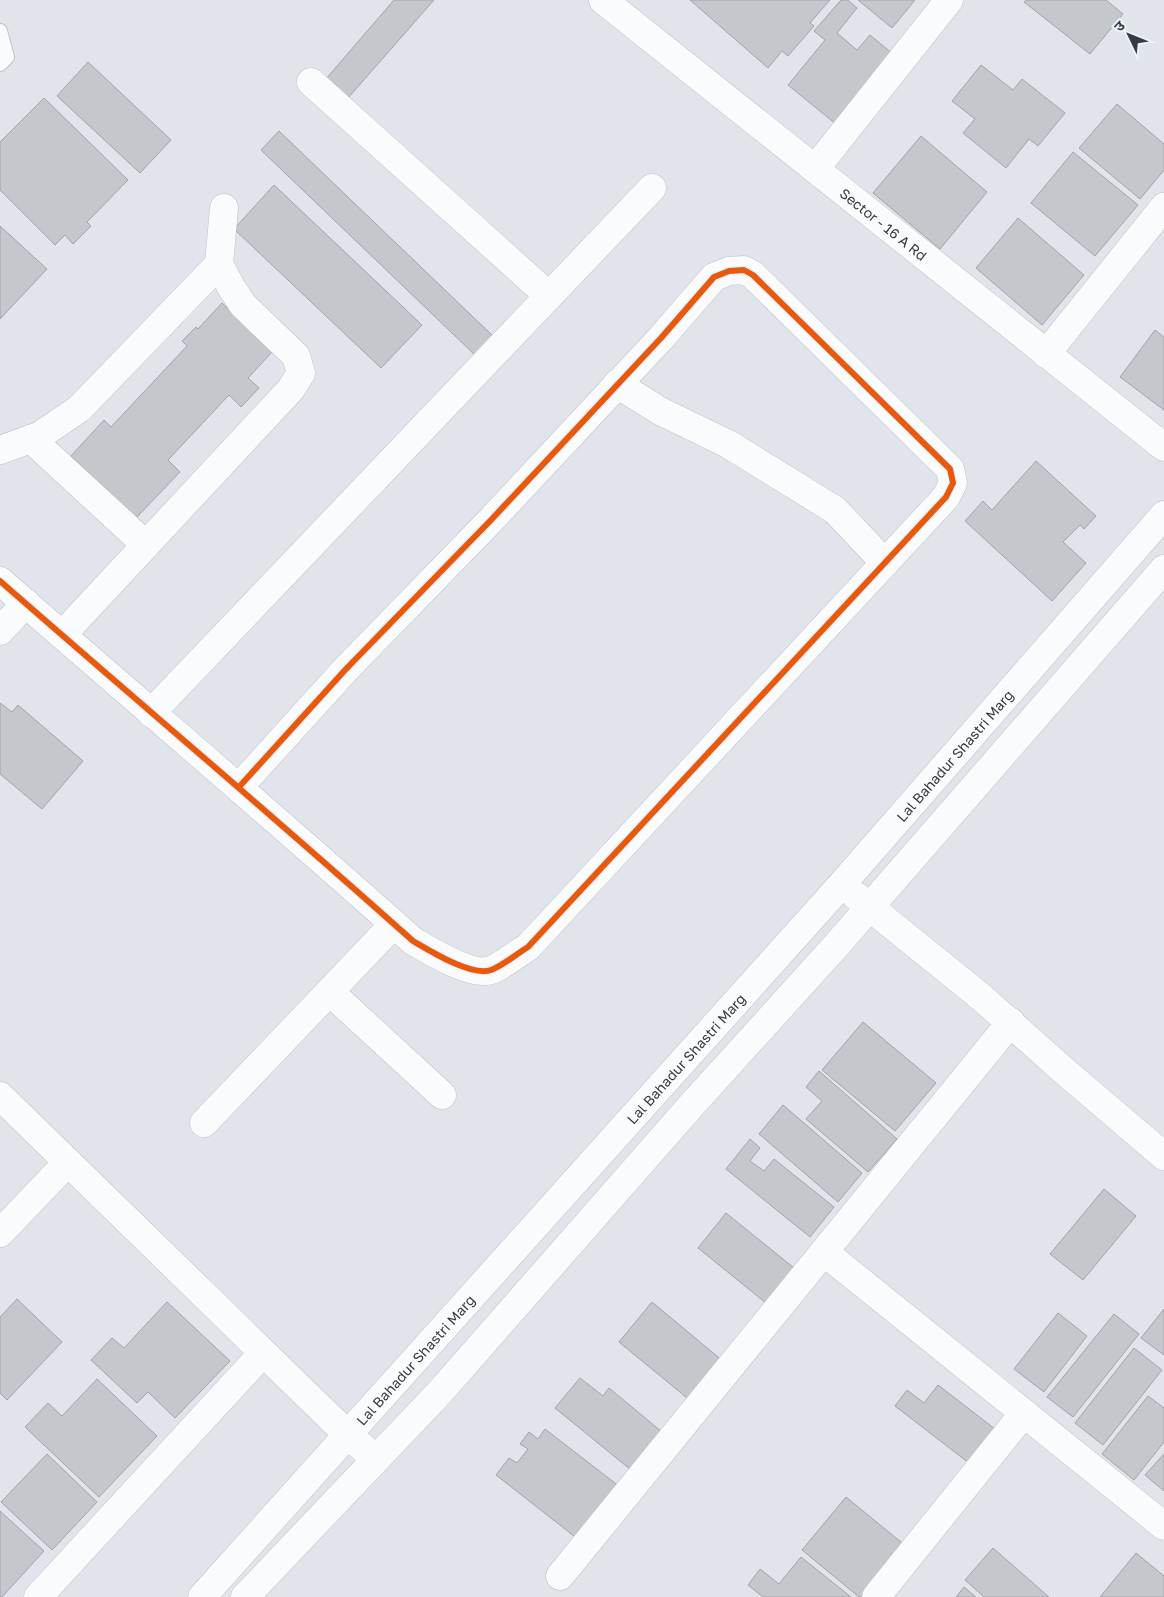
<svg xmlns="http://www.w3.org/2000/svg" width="1164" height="1597" viewBox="0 0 1164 1597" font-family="'Golos Text','Noto Sans Devanagari',sans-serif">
  <rect width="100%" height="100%" fill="#e1e5eb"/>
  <g fill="#c4c7cc" stroke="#a0a3a7">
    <polygon points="394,0 434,0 348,98 325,80"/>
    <polygon points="690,0 830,0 810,23 814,26 788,56 782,51 768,68"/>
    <polygon points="841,0 848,0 857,8 837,33 857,50 870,35 899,59 842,129 788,85 825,40 814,31"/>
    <polygon points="858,0 915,0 892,28"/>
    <polygon points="1026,0 1106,0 1123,14 1090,54 1024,2"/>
    <polygon points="88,62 171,140 140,173 57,96"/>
    <polygon points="981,65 1013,90 1022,79 1065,113 1038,146 1029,139 1006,168 963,133 975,119 952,101"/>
    <polygon points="44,98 128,180 87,222 91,226 73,244 65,235 55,245 0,190 0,142"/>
    <polygon points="1117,104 1164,144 1164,170 1140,199 1079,148"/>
    <polygon points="279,131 494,337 476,356 261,150"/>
    <polygon points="921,136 987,192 940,249 873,193"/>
    <polygon points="1073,152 1138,205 1095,256 1031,203"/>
    <polygon points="274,185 422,325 381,368 234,229"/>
    <polygon points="1018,218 1084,275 1042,325 976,268"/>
    <polygon points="0,226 47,269 0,319"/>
    <polygon points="222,303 273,351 248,378 259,388 241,407 229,395 168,460 180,472 136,518 71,456 104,420 111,427 187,346 182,341 196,327 198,329"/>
    <polygon points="1155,330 1164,337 1164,410 1120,377"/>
    <polygon points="1036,461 1096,516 1084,529 1080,525 1063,542 1086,563 1052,601 965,521 983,501 992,510"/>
    <polygon points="0,703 12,712 18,705 83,761 42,809 0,774"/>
    <polygon points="863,1022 936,1083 895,1131 822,1070"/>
    <polygon points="819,1071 897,1139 868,1172 806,1119 822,1101 806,1087"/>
    <polygon points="783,1105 862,1173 838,1202 759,1134"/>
    <polygon points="750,1139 760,1148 750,1161 764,1171 774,1159 834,1207 810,1237 726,1169"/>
    <polygon points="1104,1189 1136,1216 1083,1280 1050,1254"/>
    <polygon points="726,1213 794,1268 766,1303 698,1248"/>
    <polygon points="17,1299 62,1342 7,1400 0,1393 0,1317"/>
    <polygon points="167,1302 230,1361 175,1418 148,1392 137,1403 91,1360 112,1338 124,1348"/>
    <polygon points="652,1302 724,1362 692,1402 619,1342"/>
    <polygon points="1164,1309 1164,1355 1141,1338"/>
    <polygon points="1058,1313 1087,1336 1044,1392 1014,1369"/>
    <polygon points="1114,1314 1139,1334 1073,1417 1047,1397"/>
    <polygon points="1134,1348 1162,1370 1103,1445 1075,1423"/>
    <polygon points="580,1378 603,1396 609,1388 662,1432 631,1470 555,1408"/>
    <polygon points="97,1379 157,1436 99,1497 25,1427 48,1403 62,1416"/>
    <polygon points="938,1385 995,1429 969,1463 895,1406 907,1390 924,1403"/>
    <polygon points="1148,1396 1164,1408 1164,1442 1134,1480 1102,1454"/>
    <polygon points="545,1429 620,1487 579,1540 496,1475 509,1458 517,1463 528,1449 520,1444 529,1432 538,1439"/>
    <polygon points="47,1454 97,1502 52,1550 1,1502"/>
    <polygon points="1164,1454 1164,1491 1145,1475"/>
    <polygon points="846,1497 907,1547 866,1597 859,1597 802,1550"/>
    <polygon points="0,1511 44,1551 2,1597 0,1597"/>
    <polygon points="993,1548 1049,1597 984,1597 965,1580"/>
    <polygon points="1136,1553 1164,1576 1164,1597 1100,1597"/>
    <polygon points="801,1557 851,1597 763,1597 748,1585 760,1569 779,1584"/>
    <polygon points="964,1587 976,1597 956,1597"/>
  </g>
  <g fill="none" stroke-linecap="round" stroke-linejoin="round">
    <defs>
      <polyline id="service" points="0,31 7,57 0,64"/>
      <g id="minor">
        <path id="s1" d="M603,0L1164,447"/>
        <polyline points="311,82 549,296"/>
        <polyline points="815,169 949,0"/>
        <polyline points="1046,354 1164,207"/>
        <polyline points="617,384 660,411 728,444 835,510 885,563"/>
        <polyline points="31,439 146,545"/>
        <polyline points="0,450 39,436 79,409 219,264"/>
        <path d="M0,581C137,701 277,819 413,941C430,951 472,977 491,970C501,967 518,953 528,947L946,497L953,483L950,469L753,275L744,270L729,271L714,277L661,338L491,520L346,669L239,787"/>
        <polyline points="0,631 26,603"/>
        <polyline points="62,635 291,389 301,373 296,356 243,305 231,287 219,264 224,208"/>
        <polyline points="151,713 652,188"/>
        <polyline points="330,992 442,1095"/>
        <polyline points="0,1096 348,1435 376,1459"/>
        <polyline points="204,1123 394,924"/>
        <polyline points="0,1233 68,1162"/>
        <polyline points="824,1252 1164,1526"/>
        <polyline points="560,1576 1011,1022"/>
        <polyline points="38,1597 263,1353"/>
        <polyline points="876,1597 1024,1413"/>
      </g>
      <g id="tertiary">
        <polyline points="856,896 981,997 1062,1069 1164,1156"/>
        <path id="s2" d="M202,1597L842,884L1164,515"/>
        <polyline points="245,1597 441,1391 689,1108 834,948 1164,569"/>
      </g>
    </defs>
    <use href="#service" stroke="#bec2c6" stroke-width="16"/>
    <use href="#minor" stroke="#bec2c6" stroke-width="29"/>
    <use href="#tertiary" stroke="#bec2c6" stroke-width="29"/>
    <use href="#service" stroke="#fafbfc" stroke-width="14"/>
    <use href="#minor" stroke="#fafbfc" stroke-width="28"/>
    <use href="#tertiary" stroke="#fafbfc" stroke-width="28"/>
    <defs>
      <path id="cycleway" d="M0,581C137,701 277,819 413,941C430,951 472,977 491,970C501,967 518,953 528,947L946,497L953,483L950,469L753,275L744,270L729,271L714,277L661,338L491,520L346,669L239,787"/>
    </defs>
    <use href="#cycleway" stroke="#eaf1fc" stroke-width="9"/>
    <use href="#cycleway" stroke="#e8590c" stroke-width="6"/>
  </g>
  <g text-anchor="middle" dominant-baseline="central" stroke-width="4" stroke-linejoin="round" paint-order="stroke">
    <g font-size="14" fill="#383a3e" stroke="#eaf1fc">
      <text stroke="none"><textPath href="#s1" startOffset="359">Sector - 16 A Rd</textPath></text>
      <text stroke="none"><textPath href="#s2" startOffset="1129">Lal Bahadur Shastri Marg</textPath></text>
      <text stroke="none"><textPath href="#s2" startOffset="724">Lal Bahadur Shastri Marg</textPath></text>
      <text stroke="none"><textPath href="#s2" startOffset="319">Lal Bahadur Shastri Marg</textPath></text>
    </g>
  </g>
  <g transform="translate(1129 35) rotate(313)" stroke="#eaf1fc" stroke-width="4" paint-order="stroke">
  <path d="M0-4L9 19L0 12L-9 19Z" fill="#383a3e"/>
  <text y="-8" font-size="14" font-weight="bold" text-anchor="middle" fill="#383a3e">उ</text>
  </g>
</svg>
